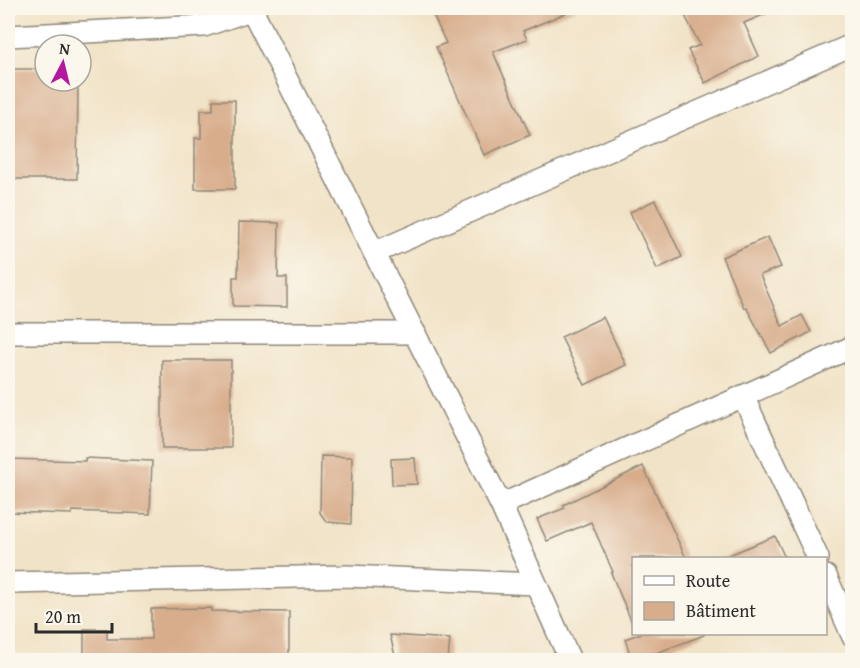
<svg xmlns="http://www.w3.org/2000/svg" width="860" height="668" viewBox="0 0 860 668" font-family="'Gentium Book Plus',serif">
  <rect width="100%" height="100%" fill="#fbf7ec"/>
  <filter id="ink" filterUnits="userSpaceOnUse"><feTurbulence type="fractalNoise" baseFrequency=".0167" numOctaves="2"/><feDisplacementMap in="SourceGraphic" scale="12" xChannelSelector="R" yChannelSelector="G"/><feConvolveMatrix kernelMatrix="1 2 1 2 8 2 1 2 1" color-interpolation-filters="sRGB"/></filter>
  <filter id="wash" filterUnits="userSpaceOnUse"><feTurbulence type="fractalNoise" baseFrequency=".008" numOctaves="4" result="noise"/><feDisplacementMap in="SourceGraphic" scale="24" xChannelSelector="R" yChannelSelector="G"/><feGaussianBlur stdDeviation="1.35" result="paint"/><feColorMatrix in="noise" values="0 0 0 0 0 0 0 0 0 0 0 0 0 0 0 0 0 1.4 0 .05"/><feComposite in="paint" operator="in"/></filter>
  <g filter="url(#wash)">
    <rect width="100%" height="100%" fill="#f1e3c7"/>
    <g id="blocks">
      <g fill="#d8ad8c">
        <polygon points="453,8 456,13 469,8 578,8 523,31 527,39 493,52 530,135 484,155 436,47 446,43 434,17"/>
        <polygon points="681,8 780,8 744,23 759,56 705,83 688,50 700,45"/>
        <polygon points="9,69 45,69 45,81 78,81 77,179 8,179"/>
        <polygon points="213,100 235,100 235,189 195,189 195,138 201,138 201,110 213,110"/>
        <polygon points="655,200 682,257 657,269 630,212"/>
        <polygon points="239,222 279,223 278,278 287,278 287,307 233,306 233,277 238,277"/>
        <polygon points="768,237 781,267 760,275 782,326 802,315 811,332 771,353 746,307 744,308 722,257"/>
        <polygon points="603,317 626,365 585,385 561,337"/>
        <rect x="162" y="360" width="69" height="88"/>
        <polygon points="321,456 352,457 351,524 327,522 320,513"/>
        <polygon points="85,458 152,461 150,514 72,511 72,514 8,512 8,459 85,461"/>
        <polygon points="415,458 417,484 392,485 391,459"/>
        <polygon points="643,466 686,558 633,558 633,625 611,573 613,572 591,522 547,541 537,519 565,508 563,505"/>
        <polygon points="775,536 785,558 722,558"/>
        <polygon points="211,608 211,611 289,612 289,660 84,660 84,629 107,629 107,639 151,639 151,609"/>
        <polygon points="641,633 704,633 704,635 638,660 632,660 625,639"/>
        <polygon points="390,635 450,639 448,660 396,660"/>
      </g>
    </g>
  </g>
  <g filter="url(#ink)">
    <use href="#blocks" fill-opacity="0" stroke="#8e8779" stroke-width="1.5"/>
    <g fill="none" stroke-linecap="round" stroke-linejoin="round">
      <defs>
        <g id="street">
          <polyline points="251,8 501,505 570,660"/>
          <polyline points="8,36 204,26 256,8"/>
          <polyline points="374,253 852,45"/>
          <polyline points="8,333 415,333"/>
          <polyline points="743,396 818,558"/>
          <polyline points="501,505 852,347"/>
          <polyline points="826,576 852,635"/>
          <polyline points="8,583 347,576 535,584"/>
        </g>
      </defs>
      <use href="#street" stroke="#8e8779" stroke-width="24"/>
      <use href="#street" stroke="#fff" stroke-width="21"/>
    </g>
  </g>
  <rect width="860" height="668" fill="none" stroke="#fbf7ec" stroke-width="30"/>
  <rect x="632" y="557" width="195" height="78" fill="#fbf7ec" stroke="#a8a59f" stroke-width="1.5"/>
  <rect x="644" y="576" width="30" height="9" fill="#ffffff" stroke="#a8a59f" stroke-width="1.5"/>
  <text x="686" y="587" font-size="18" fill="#2b2b2b">Route</text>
  <rect x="644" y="602" width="30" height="18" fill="#d8ad8c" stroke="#a8a59f" stroke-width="1.5"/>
  <text x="686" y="617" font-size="18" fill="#2b2b2b">Bâtiment</text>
  <g transform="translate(63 63) rotate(7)"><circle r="28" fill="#fbf7ec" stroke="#a8a59f" stroke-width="1.5"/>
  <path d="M0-4.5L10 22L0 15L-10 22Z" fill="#b5179e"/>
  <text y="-9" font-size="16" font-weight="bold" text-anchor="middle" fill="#2b2b2b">N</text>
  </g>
  <path d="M36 623v9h76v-9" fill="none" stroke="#2b2b2b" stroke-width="3"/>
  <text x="45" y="623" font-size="18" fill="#2b2b2b" stroke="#fbf7ec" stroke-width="4.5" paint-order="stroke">20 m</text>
</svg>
